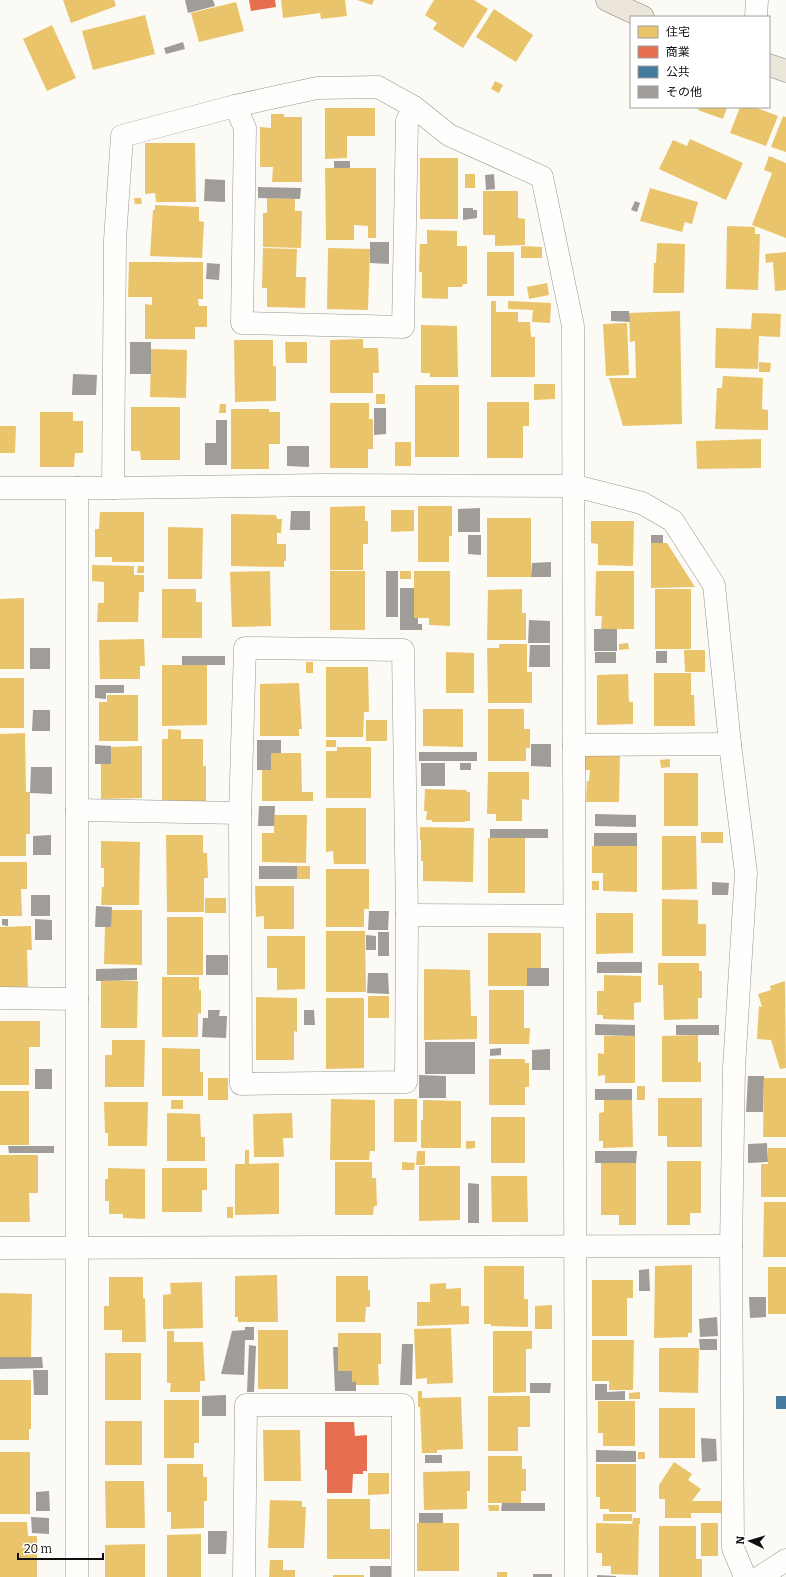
<svg xmlns="http://www.w3.org/2000/svg" width="786" height="1577" viewBox="0 0 786 1577" font-family="Bitter,'Noto Sans JP',serif">
  <rect width="100%" height="100%" fill="#fcfaf4"/>
  <g fill="#e9c46a">
    <polygon points="63,0 114,0 116,6 71,23"/>
    <polygon points="281,0 345,0 347,16 321,19 320,13 283,18"/>
    <polygon points="357,0 374,0 372,5"/>
    <polygon points="434,0 474,0 488,9 463,48 433,29 437,23 425,15"/>
    <polygon points="236,2 244,31 199,42 191,13"/>
    <polygon points="494,9 533,35 516,62 476,37"/>
    <polygon points="145,15 155,54 93,70 82,31"/>
    <polygon points="52,25 76,78 47,91 23,39"/>
    <polygon points="495,81 503,85 499,93 491,89"/>
    <polygon points="699,107 727,107 723,119 698,110"/>
    <polygon points="740,107 754,107 778,116 766,146 730,133"/>
    <polygon points="325,108 375,108 375,136 347,136 347,158 325,159"/>
    <polygon points="271,114 284,114 284,117 302,117 302,182 272,182 273,167 260,167 260,127 271,128"/>
    <polygon points="783,116 786,117 786,152 771,147"/>
    <polygon points="690,139 743,163 726,200 659,169 673,140 687,146"/>
    <polygon points="145,143 195,143 196,202 156,202 155,193 145,194"/>
    <polygon points="769,156 786,163 786,238 752,225 772,173 764,170"/>
    <rect x="420" y="158" width="38" height="61"/>
    <polygon points="325,168 376,168 376,238 368,238 368,226 354,225 354,240 326,240"/>
    <rect x="465" y="174" width="10" height="14"/>
    <polygon points="650,188 698,202 692,224 685,222 682,232 640,221"/>
    <polygon points="483,191 518,191 518,218 525,219 525,245 495,246 495,235 483,235"/>
    <polygon points="134,198 141,198 142,204 135,204"/>
    <polygon points="267,198 295,199 295,211 302,211 301,248 263,247 263,213 267,213"/>
    <polygon points="155,205 199,207 199,221 204,222 202,258 150,256 153,210 155,210"/>
    <polygon points="727,226 755,227 755,234 760,234 758,290 726,289"/>
    <polygon points="427,230 457,231 457,246 467,246 467,284 463,284 462,287 448,287 448,299 422,298 422,272 419,272 420,244 427,244"/>
    <polygon points="657,243 685,244 684,293 653,293 654,263 656,263"/>
    <polygon points="521,246 542,247 542,258 521,258"/>
    <polygon points="263,248 297,249 296,277 306,277 305,308 267,307 267,288 262,288"/>
    <polygon points="328,248 370,249 368,310 327,309"/>
    <rect x="487" y="252" width="27" height="44"/>
    <polygon points="786,252 786,290 775,291 773,262 766,263 765,254"/>
    <polygon points="129,262 203,262 203,299 198,299 199,306 207,306 207,327 195,327 195,339 145,339 145,304 152,305 152,297 128,297"/>
    <polygon points="547,283 549,295 529,299 527,287"/>
    <polygon points="491,301 496,301 496,312 518,312 518,322 530,322 531,337 535,337 535,377 491,377"/>
    <polygon points="508,301 551,303 550,323 532,322 533,310 508,309"/>
    <polygon points="680,311 682,424 623,426 609,378 636,378 635,341 630,342 629,313"/>
    <polygon points="752,313 781,314 780,337 759,336 758,369 715,368 716,328 751,329"/>
    <polygon points="627,323 629,375 606,376 603,324"/>
    <polygon points="421,325 457,326 458,377 430,377 430,373 421,373"/>
    <polygon points="363,339 363,348 378,348 379,373 373,373 373,393 330,393 330,340"/>
    <polygon points="234,340 273,340 273,366 276,366 276,401 235,402"/>
    <polygon points="285,342 307,342 307,363 286,363"/>
    <polygon points="151,349 187,350 186,398 150,397"/>
    <polygon points="759,362 771,363 770,372 759,372"/>
    <polygon points="723,376 763,378 762,409 768,410 768,430 715,429 717,388 722,388"/>
    <polygon points="534,384 555,384 555,399 534,400"/>
    <rect x="415" y="385" width="44" height="72"/>
    <rect x="376" y="394" width="9" height="10"/>
    <polygon points="487,402 529,402 529,426 523,426 523,458 487,458"/>
    <polygon points="330,403 369,403 369,419 373,419 373,449 368,449 368,468 330,468"/>
    <polygon points="220,404 226,404 226,413 219,413"/>
    <polygon points="131,407 180,407 180,460 141,460 140,451 131,451"/>
    <polygon points="231,409 269,409 269,412 280,412 280,444 269,444 269,469 231,469"/>
    <polygon points="40,412 73,412 73,421 83,421 83,453 75,453 74,467 40,467"/>
    <polygon points="0,426 16,426 15,453 0,453"/>
    <polygon points="761,439 761,468 697,469 696,441"/>
    <rect x="395" y="442" width="16" height="24"/>
    <polygon points="365,506 365,521 368,521 368,544 363,544 363,570 330,570 330,507"/>
    <polygon points="418,506 452,506 452,536 449,536 449,562 418,562"/>
    <polygon points="391,510 414,510 414,531 391,532"/>
    <polygon points="100,512 144,512 144,562 112,562 112,557 95,557 95,529 99,529"/>
    <polygon points="231,514 276,515 277,519 282,519 281,533 277,533 277,544 286,544 286,561 284,561 284,567 231,566"/>
    <rect x="487" y="518" width="44" height="59"/>
    <polygon points="591,521 634,521 633,566 598,565 598,544 591,543"/>
    <polygon points="168,527 203,528 202,579 168,579"/>
    <polygon points="651,543 667,543 695,587 651,588"/>
    <polygon points="92,565 134,566 134,575 144,575 144,592 139,592 138,622 97,622 98,603 104,603 104,582 92,581"/>
    <polygon points="138,566 144,566 144,573 137,573"/>
    <polygon points="270,571 271,626 232,627 230,572"/>
    <rect x="330" y="571" width="35" height="59"/>
    <rect x="400" y="571" width="11" height="8"/>
    <polygon points="414,571 450,571 450,626 429,625 429,618 414,618"/>
    <polygon points="596,571 634,571 634,629 601,629 602,616 595,616"/>
    <polygon points="162,589 196,589 196,602 202,602 202,638 162,638"/>
    <polygon points="522,589 522,613 526,613 526,640 487,640 488,590"/>
    <rect x="655" y="589" width="36" height="60"/>
    <polygon points="24,598 24,669 0,669 0,599"/>
    <polygon points="144,639 145,666 140,666 140,679 100,679 99,640"/>
    <polygon points="628,643 629,649 619,650 619,644"/>
    <polygon points="499,644 527,644 527,672 532,672 532,703 488,703 487,648 499,648"/>
    <polygon points="684,650 705,650 705,672 685,672"/>
    <polygon points="446,652 474,653 474,693 446,693"/>
    <rect x="306" y="662" width="7" height="11"/>
    <polygon points="162,665 207,665 207,725 162,726"/>
    <polygon points="326,667 368,667 369,712 364,712 363,737 326,737"/>
    <polygon points="654,673 691,673 691,695 694,695 695,726 654,726"/>
    <polygon points="628,674 629,702 633,702 633,724 597,725 597,675"/>
    <rect x="0" y="678" width="24" height="50"/>
    <polygon points="299,683 302,729 299,729 299,736 260,736 260,684"/>
    <polygon points="107,695 138,695 138,741 99,741 99,702 107,702"/>
    <polygon points="423,709 463,709 463,747 423,746"/>
    <polygon points="488,709 524,709 524,729 530,729 530,748 526,748 526,761 488,761"/>
    <rect x="366" y="720" width="21" height="21"/>
    <polygon points="168,729 181,730 181,739 203,739 203,766 206,766 206,804 162,804 162,739 168,739"/>
    <polygon points="25,733 26,792 30,792 30,834 26,834 26,856 0,856 0,734"/>
    <rect x="326" y="740" width="10" height="7"/>
    <polygon points="142,746 142,798 101,799 101,764 111,764 111,747"/>
    <polygon points="337,747 371,747 371,798 326,798 326,751 337,751"/>
    <polygon points="585,752 620,753 619,802 586,802 587,781 589,781 590,770 584,770"/>
    <polygon points="271,753 301,753 302,792 313,792 313,801 262,801 262,770 271,770"/>
    <polygon points="670,759 670,767 661,768 660,760"/>
    <polygon points="488,772 529,772 529,800 522,799 522,821 496,821 496,814 487,814"/>
    <rect x="664" y="773" width="34" height="53"/>
    <polygon points="425,789 466,790 467,792 470,792 470,821 465,821 465,822 432,822 432,820 426,820 427,811 424,811"/>
    <polygon points="326,808 366,808 366,864 334,864 333,851 326,852"/>
    <polygon points="274,815 307,815 306,863 262,862 262,833 274,833"/>
    <polygon points="420,827 474,828 473,882 423,881 423,861 421,861 421,840 420,840"/>
    <rect x="701" y="832" width="22" height="11"/>
    <polygon points="166,835 203,835 203,853 207,853 208,878 204,878 204,912 167,912"/>
    <polygon points="662,836 696,836 697,889 662,890"/>
    <rect x="488" y="838" width="37" height="55"/>
    <polygon points="101,841 140,842 139,905 101,905 102,887 104,887 104,868 101,868"/>
    <polygon points="592,846 637,846 637,892 603,891 603,873 592,873"/>
    <polygon points="0,862 27,862 27,889 21,889 22,916 0,916"/>
    <rect x="297" y="866" width="13" height="13"/>
    <polygon points="326,869 369,869 369,909 364,909 364,927 326,927"/>
    <rect x="592" y="881" width="7" height="9"/>
    <polygon points="255,886 294,886 294,929 264,929 264,916 256,917"/>
    <rect x="205" y="898" width="21" height="15"/>
    <polygon points="662,899 698,900 698,924 706,924 706,956 662,956"/>
    <polygon points="111,910 142,910 142,965 104,964 105,927 111,927"/>
    <polygon points="596,913 633,913 633,953 596,954"/>
    <rect x="167" y="917" width="36" height="58"/>
    <polygon points="31,926 32,950 27,950 28,990 0,990 0,927"/>
    <polygon points="326,931 365,931 366,992 326,992"/>
    <polygon points="488,933 541,933 541,968 527,968 527,986 488,986"/>
    <polygon points="267,936 305,936 305,989 277,990 277,968 267,968"/>
    <polygon points="658,963 699,963 699,971 702,971 702,998 698,998 698,1019 664,1020 663,985 658,985"/>
    <polygon points="424,969 470,970 471,1016 477,1016 477,1039 424,1040"/>
    <polygon points="604,975 641,976 641,1002 634,1003 634,1020 603,1019 603,1015 597,1015 597,991 604,991"/>
    <polygon points="162,977 199,977 199,990 201,990 201,1014 198,1013 198,1037 162,1037"/>
    <polygon points="101,980 138,981 137,1028 101,1028"/>
    <polygon points="785,981 786,1068 780,1069 771,1040 757,1039 759,1006 762,1007 758,994 771,990 770,986"/>
    <polygon points="489,990 524,990 524,1028 530,1028 529,1044 489,1044"/>
    <rect x="368" y="996" width="21" height="22"/>
    <polygon points="256,997 297,998 297,1032 294,1031 294,1060 256,1060"/>
    <polygon points="326,998 364,998 364,1068 326,1069"/>
    <polygon points="0,1021 40,1021 40,1047 29,1047 29,1085 0,1085"/>
    <polygon points="698,1035 698,1062 701,1062 701,1082 662,1082 662,1036"/>
    <polygon points="604,1036 635,1036 635,1083 605,1083 605,1075 598,1076 598,1053 604,1054"/>
    <polygon points="112,1040 145,1040 144,1087 105,1087 105,1055 112,1055"/>
    <polygon points="162,1048 200,1049 200,1072 203,1072 203,1096 162,1096"/>
    <polygon points="489,1059 525,1059 525,1063 529,1063 529,1087 525,1087 525,1105 489,1105"/>
    <rect x="208" y="1078" width="20" height="22"/>
    <polygon points="764,1078 786,1078 786,1137 763,1137"/>
    <rect x="637" y="1086" width="8" height="14"/>
    <rect x="0" y="1091" width="29" height="54"/>
    <polygon points="658,1098 702,1098 702,1147 667,1147 667,1136 658,1136"/>
    <polygon points="331,1099 375,1100 375,1151 370,1151 369,1160 330,1160"/>
    <rect x="394" y="1099" width="23" height="43"/>
    <rect x="171" y="1100" width="12" height="9"/>
    <polygon points="423,1100 461,1101 461,1148 421,1148 421,1120 423,1120"/>
    <polygon points="604,1100 632,1100 633,1147 603,1148 603,1141 599,1141 599,1113 604,1112"/>
    <polygon points="104,1102 148,1102 147,1146 108,1146 108,1133 105,1133"/>
    <polygon points="167,1113 200,1114 201,1137 205,1137 205,1161 167,1161"/>
    <polygon points="292,1113 293,1138 283,1138 284,1157 254,1157 253,1114"/>
    <rect x="491" y="1117" width="34" height="46"/>
    <polygon points="466,1141 475,1141 475,1148 466,1149"/>
    <polygon points="768,1148 786,1148 786,1197 761,1197 761,1164 768,1164"/>
    <polygon points="245,1150 249,1150 249,1164 279,1163 279,1214 235,1215 235,1164 245,1164"/>
    <polygon points="417,1151 425,1151 425,1165 416,1165"/>
    <polygon points="0,1155 38,1155 38,1193 29,1193 30,1222 0,1222"/>
    <polygon points="667,1161 701,1161 701,1213 690,1213 690,1225 667,1225"/>
    <polygon points="335,1162 372,1162 372,1178 376,1178 377,1206 374,1206 373,1215 335,1215"/>
    <polygon points="402,1162 415,1163 414,1170 402,1170"/>
    <polygon points="601,1163 636,1163 636,1225 619,1225 619,1215 601,1215"/>
    <polygon points="419,1166 460,1166 460,1220 419,1221"/>
    <polygon points="108,1168 145,1169 145,1219 123,1218 123,1214 109,1214 109,1201 105,1201 105,1179 108,1179"/>
    <polygon points="162,1168 207,1168 207,1190 202,1190 202,1212 162,1212"/>
    <polygon points="491,1176 527,1176 528,1222 492,1222"/>
    <polygon points="764,1202 786,1202 786,1257 763,1257"/>
    <rect x="227" y="1207" width="6" height="11"/>
    <polygon points="692,1265 692,1333 688,1333 688,1337 654,1338 655,1266"/>
    <polygon points="484,1266 524,1266 524,1299 528,1299 528,1327 491,1326 491,1324 484,1324"/>
    <rect x="768" y="1267" width="18" height="47"/>
    <polygon points="277,1275 278,1322 238,1322 238,1317 235,1317 235,1276"/>
    <polygon points="336,1276 368,1276 368,1290 370,1290 370,1307 366,1307 365,1322 336,1322"/>
    <polygon points="109,1277 143,1277 143,1298 145,1298 146,1342 122,1342 122,1330 104,1330 104,1306 109,1306"/>
    <polygon points="592,1280 633,1280 633,1298 627,1298 627,1336 592,1336"/>
    <polygon points="202,1282 203,1328 163,1329 163,1295 171,1294 170,1283"/>
    <polygon points="446,1283 446,1289 461,1288 461,1306 469,1306 469,1324 417,1326 417,1302 430,1302 430,1284"/>
    <polygon points="0,1293 32,1294 31,1357 0,1357"/>
    <polygon points="552,1305 552,1329 535,1329 535,1306"/>
    <polygon points="451,1328 453,1383 427,1384 427,1378 416,1379 414,1329"/>
    <rect x="258" y="1330" width="30" height="59"/>
    <polygon points="167,1331 174,1331 174,1342 203,1342 205,1381 200,1381 200,1392 170,1392 171,1383 167,1383"/>
    <polygon points="493,1331 532,1331 532,1349 526,1349 526,1392 493,1393"/>
    <polygon points="338,1333 381,1333 381,1364 378,1364 379,1385 356,1385 356,1381 352,1382 352,1371 338,1371"/>
    <polygon points="592,1340 634,1340 633,1390 609,1390 609,1381 592,1381"/>
    <polygon points="659,1348 699,1348 698,1393 659,1392"/>
    <rect x="105" y="1353" width="36" height="47"/>
    <polygon points="0,1380 31,1380 31,1429 29,1429 29,1440 0,1440"/>
    <polygon points="418,1391 422,1391 422,1398 461,1397 463,1449 437,1450 437,1453 422,1453 420,1407 418,1407"/>
    <polygon points="640,1392 640,1399 629,1399 629,1393"/>
    <polygon points="488,1396 530,1396 530,1427 518,1427 518,1451 488,1451"/>
    <polygon points="164,1400 199,1400 199,1443 194,1443 194,1458 164,1458"/>
    <polygon points="598,1401 635,1401 635,1446 603,1446 603,1433 598,1433"/>
    <rect x="659" y="1408" width="36" height="50"/>
    <rect x="105" y="1421" width="37" height="44"/>
    <polygon points="263,1430 300,1430 301,1481 264,1481"/>
    <rect x="0" y="1452" width="30" height="62"/>
    <rect x="638" y="1452" width="7" height="7"/>
    <polygon points="488,1456 522,1456 522,1469 526,1469 526,1491 521,1491 521,1503 488,1503"/>
    <polygon points="674,1462 692,1474 688,1480 701,1489 692,1501 721,1501 721,1513 691,1513 691,1518 665,1518 665,1499 659,1499 659,1485"/>
    <polygon points="167,1464 203,1464 203,1477 207,1477 207,1501 204,1501 204,1528 171,1529 171,1512 167,1512"/>
    <polygon points="596,1464 636,1464 636,1512 609,1512 609,1509 600,1509 600,1497 596,1497"/>
    <polygon points="470,1471 470,1491 467,1491 467,1509 424,1510 423,1472"/>
    <polygon points="368,1473 389,1473 389,1494 368,1495"/>
    <polygon points="105,1481 144,1481 145,1528 106,1528"/>
    <polygon points="327,1499 370,1499 370,1529 390,1529 390,1559 327,1559"/>
    <polygon points="270,1500 302,1501 302,1507 306,1507 304,1548 268,1548"/>
    <polygon points="488,1505 499,1505 499,1511 489,1511"/>
    <rect x="603" y="1514" width="29" height="7"/>
    <polygon points="633,1518 640,1518 640,1524 639,1524 638,1575 611,1574 611,1566 602,1566 602,1553 596,1553 596,1523 632,1524"/>
    <polygon points="0,1522 27,1522 28,1536 37,1536 37,1577 0,1577"/>
    <rect x="417" y="1523" width="42" height="48"/>
    <rect x="701" y="1523" width="17" height="33"/>
    <polygon points="659,1526 696,1526 696,1559 702,1559 702,1577 659,1577"/>
    <polygon points="201,1534 201,1577 167,1577 167,1535"/>
    <polygon points="145,1544 145,1577 105,1577 105,1545"/>
    <polygon points="270,1560 283,1560 283,1570 295,1570 295,1577 269,1577"/>
    <rect x="497" y="1572" width="10" height="5"/>
    <rect x="333" y="1575" width="31" height="2"/>
  </g>
  <g fill="#e76f51">
    <polygon points="249,0 275,0 276,7 251,11"/>
    <polygon points="325,1422 354,1422 355,1436 367,1435 367,1471 363,1471 363,1474 353,1474 352,1493 327,1493 327,1470 325,1470"/>
  </g>
  <rect fill="#457b9d" x="776" y="1396" width="10" height="13"/>
  <g fill="#a09d99">
    <polygon points="185,0 213,0 215,6 188,13"/>
    <polygon points="183,42 185,49 166,54 164,48"/>
    <rect x="334" y="161" width="16" height="7"/>
    <polygon points="494,174 495,189 486,190 485,175"/>
    <polygon points="205,179 225,180 225,202 204,201"/>
    <polygon points="258,187 301,188 300,199 258,198"/>
    <polygon points="635,201 640,203 637,212 631,210"/>
    <polygon points="463,208 473,208 473,210 477,210 477,218 463,220"/>
    <polygon points="370,242 389,242 389,264 370,263"/>
    <polygon points="207,263 220,264 219,280 206,279"/>
    <polygon points="611,311 629,311 630,322 611,321"/>
    <rect x="130" y="342" width="21" height="32"/>
    <polygon points="73,374 97,375 96,395 72,395"/>
    <polygon points="374,408 386,408 386,434 374,435"/>
    <polygon points="216,420 227,420 227,465 205,465 205,443 216,443"/>
    <polygon points="287,446 309,446 309,467 287,466"/>
    <polygon points="480,508 480,532 458,532 458,509"/>
    <polygon points="291,511 310,511 310,530 290,530"/>
    <polygon points="468,535 481,535 481,555 468,554"/>
    <rect x="651" y="535" width="12" height="8"/>
    <polygon points="551,562 551,577 531,577 532,563"/>
    <rect x="386" y="571" width="12" height="46"/>
    <polygon points="400,588 414,588 414,618 418,618 418,624 422,624 422,630 400,630"/>
    <polygon points="529,620 550,621 550,643 528,643"/>
    <rect x="594" y="629" width="23" height="22"/>
    <polygon points="530,645 550,645 550,667 529,667"/>
    <rect x="30" y="648" width="20" height="21"/>
    <rect x="656" y="651" width="11" height="12"/>
    <rect x="595" y="652" width="21" height="11"/>
    <rect x="182" y="656" width="43" height="9"/>
    <polygon points="95,685 124,685 124,693 106,693 106,699 95,698"/>
    <polygon points="33,710 50,710 50,731 32,731"/>
    <polygon points="257,740 281,740 281,753 271,753 271,770 257,770"/>
    <polygon points="531,744 551,744 551,767 531,766"/>
    <polygon points="95,745 111,746 111,764 95,764"/>
    <rect x="419" y="752" width="58" height="9"/>
    <rect x="421" y="763" width="24" height="23"/>
    <rect x="460" y="763" width="11" height="7"/>
    <polygon points="31,767 52,767 52,794 30,793"/>
    <polygon points="259,806 275,806 274,826 258,826"/>
    <polygon points="595,814 636,815 636,827 595,826"/>
    <rect x="490" y="829" width="58" height="9"/>
    <rect x="594" y="833" width="43" height="13"/>
    <polygon points="51,835 51,855 33,855 33,836"/>
    <rect x="259" y="866" width="38" height="13"/>
    <polygon points="712,882 729,883 728,895 712,895"/>
    <rect x="31" y="895" width="19" height="21"/>
    <polygon points="96,906 112,907 111,927 95,927"/>
    <polygon points="369,911 389,911 388,930 368,930"/>
    <polygon points="2,919 8,919 8,926 2,925"/>
    <polygon points="35,919 52,920 52,940 35,940"/>
    <rect x="378" y="932" width="11" height="24"/>
    <polygon points="366,935 376,936 376,950 366,950"/>
    <rect x="206" y="955" width="22" height="20"/>
    <rect x="597" y="962" width="45" height="11"/>
    <polygon points="137,968 137,980 96,981 96,969"/>
    <rect x="527" y="968" width="22" height="18"/>
    <polygon points="368,973 388,973 389,994 367,993"/>
    <polygon points="208,1010 220,1010 219,1016 227,1016 226,1038 202,1037 203,1018 208,1018"/>
    <polygon points="304,1010 314,1010 315,1025 304,1025"/>
    <polygon points="595,1024 635,1025 635,1036 595,1035"/>
    <rect x="676" y="1025" width="43" height="10"/>
    <rect x="425" y="1042" width="50" height="32"/>
    <polygon points="501,1048 501,1055 490,1056 490,1049"/>
    <polygon points="550,1049 550,1070 532,1070 532,1050"/>
    <rect x="35" y="1069" width="17" height="20"/>
    <polygon points="419,1075 446,1076 446,1098 419,1098"/>
    <polygon points="748,1076 764,1076 763,1112 746,1112"/>
    <rect x="595" y="1089" width="37" height="11"/>
    <polygon points="767,1143 768,1162 748,1163 748,1144"/>
    <polygon points="8,1146 54,1146 54,1153 9,1153"/>
    <polygon points="595,1151 637,1151 636,1163 595,1163"/>
    <polygon points="468,1183 479,1184 479,1223 468,1223"/>
    <polygon points="649,1269 650,1291 639,1291 639,1270"/>
    <polygon points="749,1297 766,1297 766,1317 750,1318"/>
    <polygon points="717,1317 718,1336 700,1337 699,1319"/>
    <polygon points="245,1327 254,1327 254,1340 245,1340 244,1375 221,1374 232,1331 245,1330"/>
    <polygon points="699,1339 717,1339 717,1350 700,1350"/>
    <polygon points="402,1344 413,1344 412,1385 400,1385"/>
    <polygon points="249,1345 256,1346 254,1392 247,1392"/>
    <polygon points="333,1347 338,1347 338,1371 352,1371 352,1382 356,1381 356,1391 335,1391"/>
    <polygon points="0,1357 42,1357 43,1368 0,1369"/>
    <polygon points="33,1370 48,1370 48,1395 34,1395"/>
    <polygon points="530,1383 551,1383 550,1393 530,1393"/>
    <polygon points="595,1384 607,1384 607,1392 625,1391 625,1400 595,1400"/>
    <polygon points="226,1395 226,1416 202,1416 202,1396"/>
    <polygon points="701,1438 716,1439 717,1461 702,1462"/>
    <polygon points="596,1450 636,1451 636,1462 596,1462"/>
    <rect x="425" y="1455" width="17" height="8"/>
    <polygon points="49,1491 50,1511 36,1511 36,1492"/>
    <polygon points="502,1503 545,1503 545,1511 501,1511"/>
    <rect x="419" y="1513" width="24" height="10"/>
    <polygon points="31,1517 49,1518 49,1534 32,1533"/>
    <polygon points="208,1531 227,1531 226,1554 208,1554"/>
    <rect x="370" y="1566" width="21" height="11"/>
    <rect x="533" y="1574" width="19" height="3"/>
    <polygon points="597,1575 616,1576 616,1577 597,1577"/>
  </g>
  <g fill="none" stroke-linecap="round" stroke-linejoin="round">
    <defs>
      <g id="minor">
        <polyline points="756,17 757,0"/>
        <polyline points="235,106 245,128 242,323 403,327 407,121 414,107"/>
        <polyline points="0,488 113,488 322,485 575,486 642,503 673,521 714,585 730,744 746,873 734,1068 731,1246 733,1548 745,1577"/>
        <polyline points="77,488 77,1577"/>
        <polyline points="113,488 115,240 122,136 235,106 317,88 378,87 414,107 449,135 542,177 573,326 576,1577"/>
        <polygon points="245,648 403,650 407,915 406,1082 241,1084 240,813"/>
        <polyline points="574,745 730,744"/>
        <polyline points="77,810 240,813"/>
        <polyline points="407,915 574,916"/>
        <polyline points="0,998 77,999"/>
        <polyline points="0,1248 731,1246"/>
        <polyline points="244,1577 246,1405 403,1405 403,1577"/>
        <polyline points="760,1577 786,1560"/>
      </g>
      <g id="primary">
        <polyline points="607,0 643,17"/>
        <polyline points="769,65 786,71"/>
      </g>
    </defs>
    <use href="#minor" stroke="#969592" stroke-width="23"/>
    <use href="#primary" stroke="#83827f" stroke-width="23"/>
    <use href="#minor" stroke="#fffefd" stroke-width="22"/>
    <use href="#primary" stroke="#ece6da" stroke-width="22"/>
  </g>
  <rect x="630" y="16" width="140" height="92" fill="#ffffff" stroke="#9f9f9f"/>
  <rect x="638" y="26" width="20" height="12" fill="#e9c46a" stroke="#9f9f9f"/>
  <text x="666" y="36" font-size="12" fill="#0f0f0f">住宅</text>
  <rect x="638" y="46" width="20" height="12" fill="#e76f51" stroke="#9f9f9f"/>
  <text x="666" y="56" font-size="12" fill="#0f0f0f">商業</text>
  <rect x="638" y="66" width="20" height="12" fill="#457b9d" stroke="#9f9f9f"/>
  <text x="666" y="76" font-size="12" fill="#0f0f0f">公共</text>
  <rect x="638" y="86" width="20" height="12" fill="#a09d99" stroke="#9f9f9f"/>
  <text x="666" y="96" font-size="12" fill="#0f0f0f">その他</text>
  <g transform="translate(750 1541) rotate(275)" stroke="#ffffff" stroke-width="3" paint-order="stroke">
  <path d="M0-3L7 15L0 10L-7 15Z" fill="#0f0f0f"/>
  <text y="-6" font-size="11" font-weight="bold" text-anchor="middle" fill="#0f0f0f">N</text>
  </g>
  <path d="M18 1553v6h85v-6" fill="none" stroke="#0f0f0f" stroke-width="2"/>
  <text x="24" y="1553" font-size="12" fill="#0f0f0f" stroke="#ffffff" stroke-width="3" paint-order="stroke">20 m</text>
</svg>
